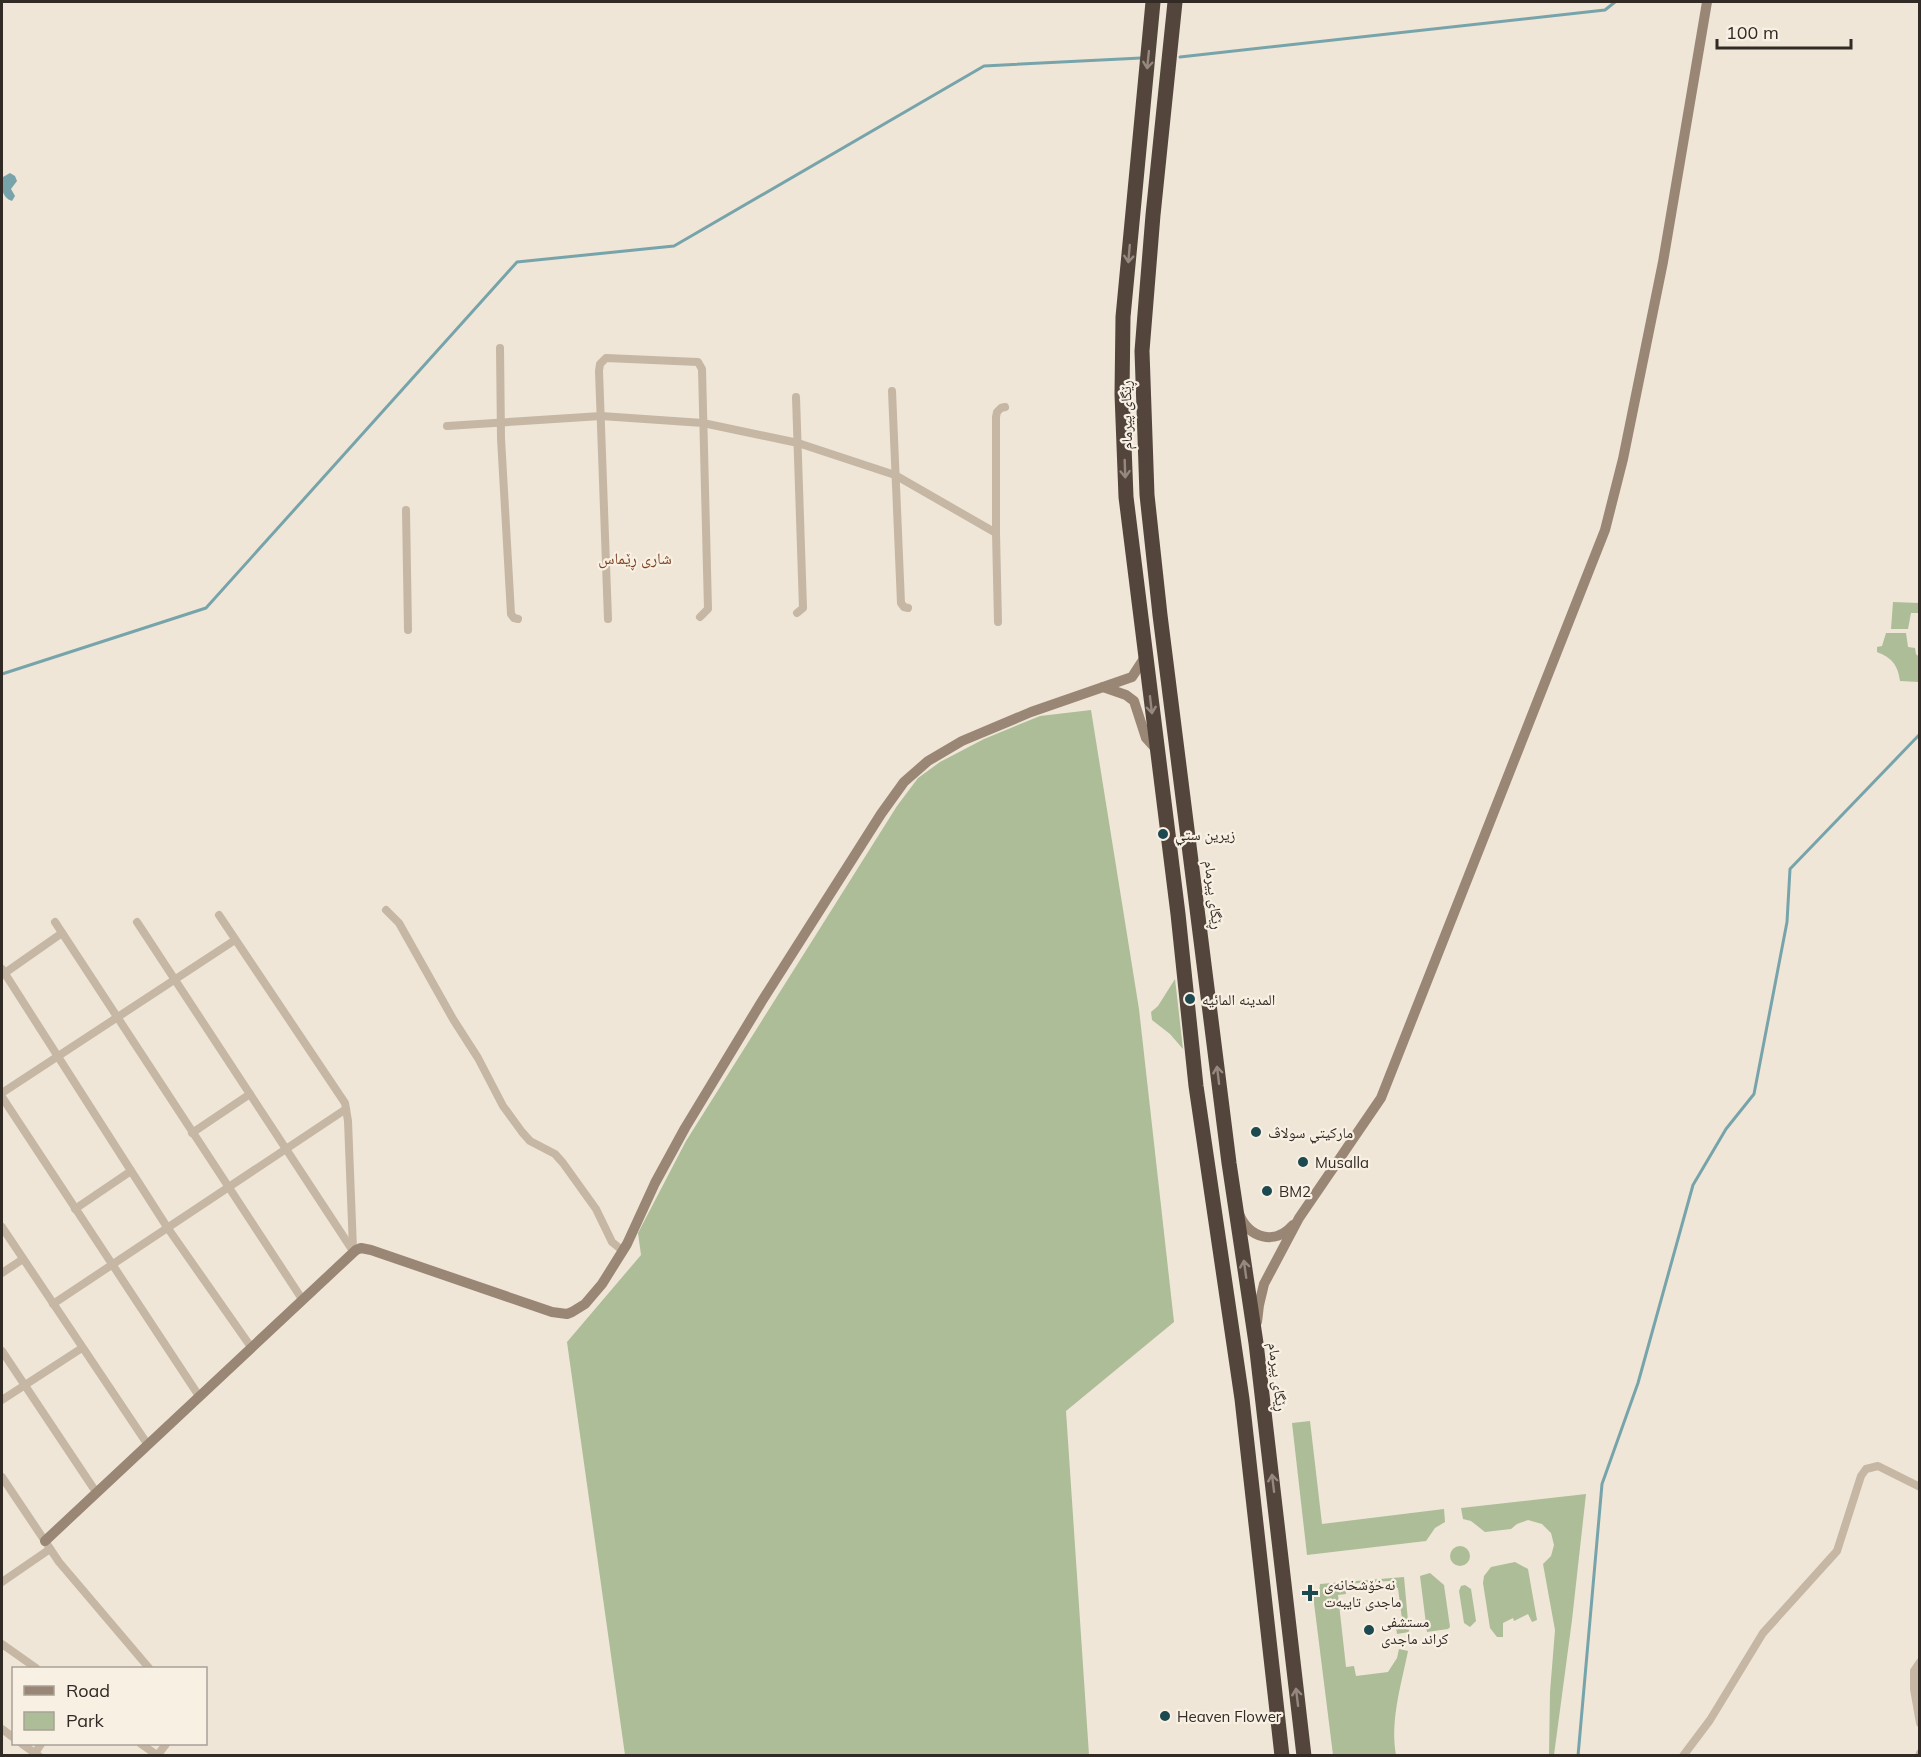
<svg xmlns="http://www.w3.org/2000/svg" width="1921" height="1757" viewBox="0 0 1921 1757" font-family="Mulish,'Noto Naskh Arabic',sans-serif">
  <rect width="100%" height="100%" fill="#efe6d7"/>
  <g fill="#adbd98">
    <polygon points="1893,602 1919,603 1919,613 1911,613 1908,629 1891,629"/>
    <path d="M1886,633H1906L1908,647L1915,648L1916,654L1919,657V682L1900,681C1898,665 1892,658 1877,652V647L1882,646Z"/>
    <polygon points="1091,710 1139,1009 1174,1322 1066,1411 1089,1755 625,1755 567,1342 641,1255 638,1233 686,1141 897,806 918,778 940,762 984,739 1040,716"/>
    <polygon points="1175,979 1183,1049 1170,1034 1152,1020 1151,1012 1158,1006"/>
    <polygon points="1310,1421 1322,1524 1444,1509 1445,1522 1435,1528 1426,1541 1307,1555 1292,1423"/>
    <polygon points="1586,1494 1572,1620 1554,1755 1549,1755 1550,1692 1555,1630 1543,1564 1551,1556 1554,1545 1551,1533 1542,1524 1528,1520 1517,1524 1511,1529 1485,1532 1471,1521 1463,1519 1461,1508"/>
    <circle cx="1460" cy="1556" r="10"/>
    <polygon points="1515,1562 1528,1569 1537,1620 1532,1622 1528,1614 1514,1621 1513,1618 1503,1623 1503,1637 1497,1637 1490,1628 1483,1583 1484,1576 1491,1567"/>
    <polygon points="1430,1573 1444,1585 1450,1627 1448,1629 1427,1632 1420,1576"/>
    <path d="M1404,1577L1409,1632L1397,1634L1396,1628L1403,1627L1398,1588L1390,1589L1389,1581L1345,1584L1346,1594L1338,1595L1346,1667L1354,1666L1356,1676L1388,1672L1397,1658L1399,1649L1408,1651C1401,1686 1390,1720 1396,1755H1333L1313,1595L1319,1593L1320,1584Z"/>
    <polygon points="1465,1585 1471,1589 1476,1621 1470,1627 1464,1623 1459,1591 1461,1586"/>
  </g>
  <path fill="#77a4ab" d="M10,173L15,176L17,181L11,189L15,196L12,201C2,198 0,186 3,177Z"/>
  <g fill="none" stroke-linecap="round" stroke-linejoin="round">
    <g stroke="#77a4ab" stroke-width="3">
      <polyline points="1180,57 1605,10 1615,2"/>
      <polyline points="2,674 206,608 517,262 674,246 984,66 1141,58"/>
      <polyline points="1578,1756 1602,1484 1638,1383 1693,1185 1726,1129 1754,1094 1787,922 1790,869 1920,734"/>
    </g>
    <g stroke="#c6b7a4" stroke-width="8">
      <polyline points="500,348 501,438 511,614 514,618 518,619"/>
      <polyline points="892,391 901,603 904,607 908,608"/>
      <polyline points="796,397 803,608 797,613"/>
      <polyline points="447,426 601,416 703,423 798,443 895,475 996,533 998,622"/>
      <polyline points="406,510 408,630"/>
      <polyline points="996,533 996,417 997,412 1001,408 1005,407"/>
      <polyline points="608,619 599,371 600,364 606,358 698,362 702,369 708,609 700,617"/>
      <polyline points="386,910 399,923 453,1019 478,1058 503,1106 522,1132 530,1141 555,1154 563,1163 596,1209 612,1242 623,1251"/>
      <polyline points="219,915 345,1103 348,1121 353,1249"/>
      <polyline points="55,922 302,1299"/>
      <polyline points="137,922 353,1251"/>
      <polyline points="2,969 167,1227 251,1347"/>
      <polyline points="2,975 62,933"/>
      <polyline points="2,1093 235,940"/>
      <polyline points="2,1097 199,1396"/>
      <polyline points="192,1133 250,1094"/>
      <polyline points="75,1209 131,1171"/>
      <polyline points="2,1227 148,1445"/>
      <polyline points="2,1273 23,1259"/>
      <polyline points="53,1304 346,1109"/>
      <polyline points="2,1351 96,1492"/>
      <polyline points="2,1400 82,1348"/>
      <polyline points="2,1477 59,1562 149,1668"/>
      <polyline points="2,1582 50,1549"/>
      <polyline points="2,1644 36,1668"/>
      <polyline points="1920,1662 1914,1671 1914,1689 1920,1723"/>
      <polyline points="2,1729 14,1738"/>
      <polyline points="22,1744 39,1756"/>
      <polyline points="141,1744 157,1755"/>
      <polyline points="33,1756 41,1744"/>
      <polyline points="157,1756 166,1744"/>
      <polyline points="1683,1756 1710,1720 1763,1633 1837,1551 1861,1476 1866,1469 1878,1466 1920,1487"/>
      <polyline points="1919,1756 1920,1753"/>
    </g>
    <g stroke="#9a8675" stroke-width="10">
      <polyline points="1103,687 1126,695 1134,701 1146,738 1156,749"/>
      <path d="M1239,1214C1249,1238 1275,1246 1293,1225"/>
      <polyline points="1257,1322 1259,1305 1264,1284 1299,1218 1381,1098 1605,530 1623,459 1663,262 1707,2"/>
      <polyline points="45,1541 356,1250 361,1248 371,1250 552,1312 567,1314 572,1312 585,1304 602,1284 627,1244 655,1183 685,1128 762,1001 881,814 904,782 928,761 962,741 1031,712 1132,677 1145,657"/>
    </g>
    <g stroke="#53453c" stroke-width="15">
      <polyline points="1153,2 1123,317 1122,394 1126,497 1178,914 1196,1086 1242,1399 1282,1756"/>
      <polyline points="1175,2 1153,215 1142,351 1147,495 1160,615 1229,1163 1256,1343 1304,1756"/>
    </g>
  </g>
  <defs><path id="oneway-shaft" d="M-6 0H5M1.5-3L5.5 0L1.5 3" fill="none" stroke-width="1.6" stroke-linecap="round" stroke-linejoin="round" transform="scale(1.5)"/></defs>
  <g stroke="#95897f">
    <use href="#oneway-shaft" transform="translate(1148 60) rotate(96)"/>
    <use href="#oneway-shaft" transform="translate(1129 254) rotate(95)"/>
    <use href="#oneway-shaft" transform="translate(1125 469) rotate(88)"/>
    <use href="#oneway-shaft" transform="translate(1151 705) rotate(83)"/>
    <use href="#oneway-shaft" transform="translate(1218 1075) rotate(-97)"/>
    <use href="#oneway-shaft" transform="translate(1245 1269) rotate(-98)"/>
    <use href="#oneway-shaft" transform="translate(1273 1483) rotate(-97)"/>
    <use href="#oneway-shaft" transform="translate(1297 1697) rotate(-97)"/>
  </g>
  <g fill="#1d4951" stroke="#f8f0e3" stroke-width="2">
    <circle cx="1163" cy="834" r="6"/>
    <circle cx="1190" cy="999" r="6"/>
    <circle cx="1256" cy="1132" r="6"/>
    <circle cx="1303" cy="1162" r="6"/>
    <circle cx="1267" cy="1191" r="6"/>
    <path d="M1307 1584h6v6h6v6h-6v6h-6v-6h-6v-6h6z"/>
    <circle cx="1369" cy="1630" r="6"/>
    <circle cx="1165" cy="1716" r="6"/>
  </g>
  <g text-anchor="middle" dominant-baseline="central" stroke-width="4.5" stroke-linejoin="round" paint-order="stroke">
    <g font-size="15" fill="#322a25" stroke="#f8f0e3">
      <text transform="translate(1126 415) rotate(-91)">ڕێگای پیرمام</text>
      <text transform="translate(1214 895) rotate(83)">ڕێگای پیرمام</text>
      <text transform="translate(1278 1377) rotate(83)">ڕێگای پیرمام</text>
    </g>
    <g font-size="15" fill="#322a25" stroke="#f8f0e3" text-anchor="start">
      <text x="1175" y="834">زيرين ستي</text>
      <text x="1202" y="999">المدينه المائيه</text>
      <text x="1268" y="1132">ماركيتي سولاڤ</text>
      <text x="1315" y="1162">Musalla</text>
      <text x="1279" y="1191">BM2</text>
      <text x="1324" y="1584">نەخۆشخانەی<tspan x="1324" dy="17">ماجدی تایبەت</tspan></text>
      <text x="1381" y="1621">مستشفی<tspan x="1381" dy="17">کراند ماجدی</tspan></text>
      <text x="1177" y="1716">Heaven Flower</text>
    </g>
    <g font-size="16" fill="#7d4022" stroke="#f8f0e3">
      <text x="635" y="558">شاری ڕێماس</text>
    </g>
  </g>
  <rect width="1921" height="1757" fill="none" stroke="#322a25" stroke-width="6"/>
  <rect x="12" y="1667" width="195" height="78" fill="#f8f0e3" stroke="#a9a197" stroke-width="1.5"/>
  <rect x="24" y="1686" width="30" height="9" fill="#9a8675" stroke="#a9a197" stroke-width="1.5"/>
  <text x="66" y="1697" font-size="18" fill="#322a25">Road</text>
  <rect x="24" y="1712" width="30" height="18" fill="#adbd98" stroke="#a9a197" stroke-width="1.5"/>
  <text x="66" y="1727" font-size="18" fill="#322a25">Park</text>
  <path d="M1717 39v9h134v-9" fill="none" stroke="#322a25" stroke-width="3"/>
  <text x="1726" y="39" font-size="18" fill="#322a25" stroke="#f8f0e3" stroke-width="4.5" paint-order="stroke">100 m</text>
</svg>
